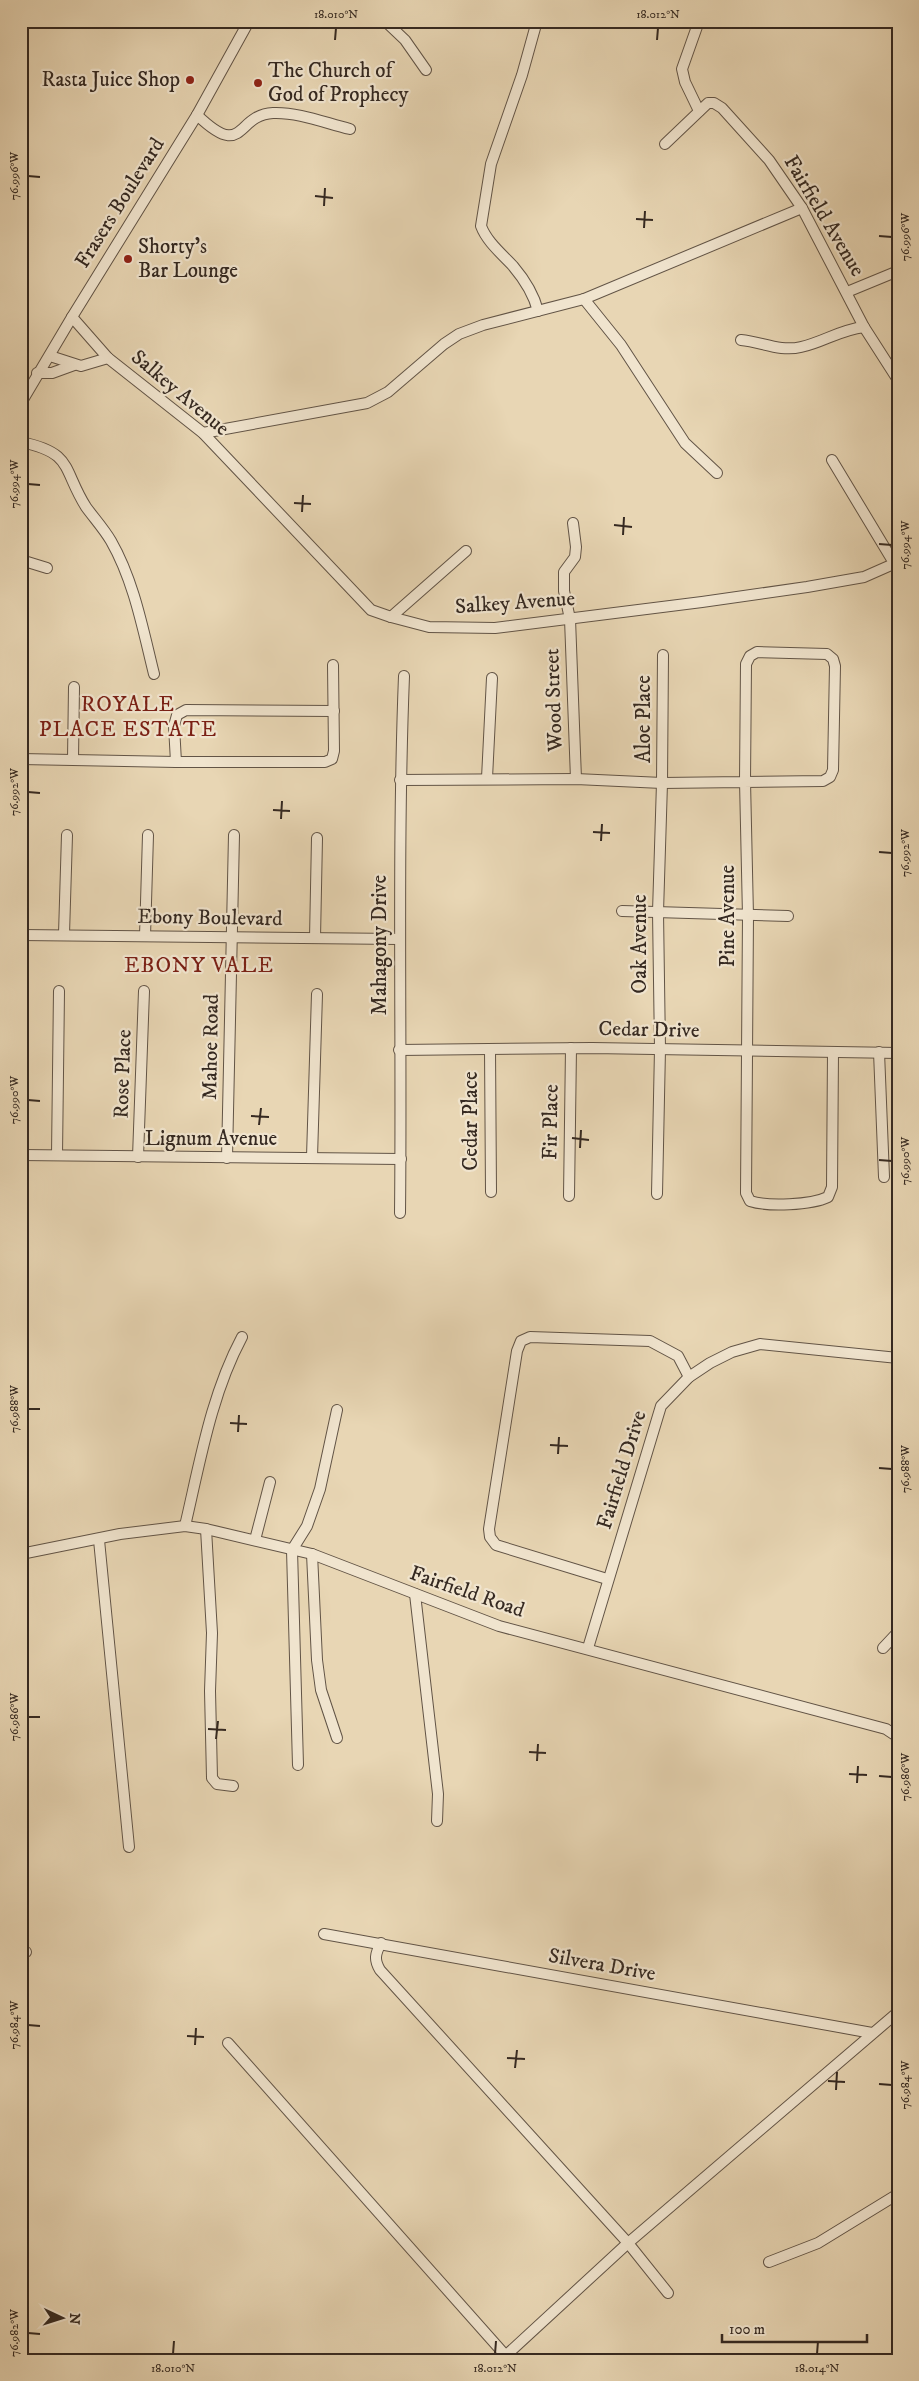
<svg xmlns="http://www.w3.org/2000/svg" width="919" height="2381" viewBox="0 0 919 2381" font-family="'IM FELL DW Pica',serif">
  <rect width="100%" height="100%" fill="#e8d6b4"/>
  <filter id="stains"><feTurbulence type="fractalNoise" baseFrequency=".004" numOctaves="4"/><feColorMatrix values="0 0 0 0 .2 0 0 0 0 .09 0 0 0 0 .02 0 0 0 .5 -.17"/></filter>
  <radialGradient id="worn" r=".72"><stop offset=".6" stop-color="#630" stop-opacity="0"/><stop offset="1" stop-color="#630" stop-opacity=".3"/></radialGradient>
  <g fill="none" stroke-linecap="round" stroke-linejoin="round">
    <defs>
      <g id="minor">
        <polyline points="385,21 405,40 426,70"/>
        <path d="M537,21L522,75L491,164L481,226C487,242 502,254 513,266C524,279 534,295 538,311"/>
        <polyline points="699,21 682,69 685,82 699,111"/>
        <path d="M197,115C245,161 235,115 273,113C299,112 325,123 350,129"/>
        <polyline points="665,144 708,103 714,103 722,108 769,160 802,208 864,327 898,380"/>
        <polyline points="847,292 898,271"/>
        <polyline points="584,299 621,345 685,443 717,473"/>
        <polyline points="72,317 108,358 203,433 371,610 391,617 429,627 495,628 702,602 807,587 864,577 898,562"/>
        <path d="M741,340C762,342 780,352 801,347C824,342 839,330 864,327"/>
        <polyline points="50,356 81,366 108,358"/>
        <polyline points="37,373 52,373 74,365"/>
        <polyline points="21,403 72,317 197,115 249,21"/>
        <polyline points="203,433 367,403 388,392 444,344 459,334 483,325 584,299 802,208"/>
        <path d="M21,442C74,453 62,469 86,507C94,518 104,529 111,541C134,581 143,630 154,674"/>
        <polyline points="832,460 894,563"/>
        <polyline points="573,523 576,547 575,557 564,572 564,591 570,619 576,779"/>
        <polyline points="21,560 47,568"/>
        <polyline points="391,617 466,551"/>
        <polyline points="21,759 176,762 325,762 332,759 334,751 333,665"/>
        <polyline points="22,759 23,673"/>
        <polyline points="73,759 74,687"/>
        <polyline points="176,762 174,726 177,715 186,710 334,711"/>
        <polyline points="487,778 492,678"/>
        <path d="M400,780L576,779L662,783L823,781L830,777L833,770L835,666L833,659L827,654L757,652L750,656L746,664L745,781L748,916L746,1193L750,1201C768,1207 811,1205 828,1197L832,1187L833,1052"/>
        <polyline points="622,911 788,916"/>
        <polyline points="64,934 67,835"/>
        <polyline points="21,935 399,939"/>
        <polyline points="145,936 148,835"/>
        <polyline points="315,938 317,838"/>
        <polyline points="490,1049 491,1192"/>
        <polyline points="399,1050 592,1048 898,1053"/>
        <polyline points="879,1052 884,1177"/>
        <polyline points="21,1155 401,1159"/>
        <polyline points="57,1155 59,991"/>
        <polyline points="138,1157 144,991"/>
        <polyline points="312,1157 317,994"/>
        <polyline points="227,1158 234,835"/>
        <polyline points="657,1194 660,1049 658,912 662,783 663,655"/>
        <polyline points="569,1196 571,1048"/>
        <path d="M400,1213C402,1034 397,855 404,676"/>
        <path d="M185,1526C200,1462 211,1395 242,1337"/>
        <polyline points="206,1529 212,1633 210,1691 212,1778 217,1784 233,1786"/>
        <polyline points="99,1540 129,1847"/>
        <polyline points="255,1540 270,1482"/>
        <polyline points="21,1554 120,1534 185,1526 206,1529 312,1554 499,1626 886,1729 898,1737"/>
        <polyline points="312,1554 317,1660 321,1690 337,1738"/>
        <polyline points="607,1579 496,1545 490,1537 489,1529 517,1351 521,1341 530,1337 650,1341 678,1356 689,1377"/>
        <polyline points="415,1594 438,1794 437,1821"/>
        <polyline points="588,1648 661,1406 689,1377 710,1363 732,1352 760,1344 898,1358"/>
        <polyline points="883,1648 898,1632"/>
        <polyline points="298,1765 292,1550 307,1526 320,1489 337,1410"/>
        <polyline points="324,1934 872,2033"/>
        <path d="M381,1943C375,1954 374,1960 380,1970L628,2243L668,2293"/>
        <polyline points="21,1950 26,1952"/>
        <polyline points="228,2043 506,2356"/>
        <polyline points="769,2262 818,2243 898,2194"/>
        <polyline points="501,2360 628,2243 898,2012"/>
      </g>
    </defs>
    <use href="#minor" stroke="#625446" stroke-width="12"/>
    <use href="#minor" stroke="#f0e4ce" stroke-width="10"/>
  </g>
  <path fill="none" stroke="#352921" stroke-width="2" d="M335,40L336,28M657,40L658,28M28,176L40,177M315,196L333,198M324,206L325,188M636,219L653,220M644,228L645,211M879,236L892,237M28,484L40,485M294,503L311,504M302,512L303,495M614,525L632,527M623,535L624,517M879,544L892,545M28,792L40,793M273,810L290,811M281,819L282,801M593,832L610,833M601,841L602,824M879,852L892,853M28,1100L40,1101M251,1116L269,1117M259,1125L261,1108M572,1138L589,1140M580,1148L581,1130M879,1160L892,1161M28,1409H40M230,1423L247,1424M238,1432L239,1415M550,1445L568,1446M558,1454L559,1437M879,1468L892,1469M28,1717H40M208,1729L226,1730M216,1739L218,1721M529,1752L546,1753M537,1761L538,1744M849,1774L867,1775M879,1776L892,1777M857,1783L858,1766M28,2025L40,2026M187,2036L204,2037M195,2045L196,2028M507,2058L525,2059M515,2068L517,2050M828,2081L845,2082M879,2084L892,2085M836,2090L837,2072M28,2333L40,2334M173,2354L174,2341M495,2354L496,2341M817,2354L818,2341"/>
  <g fill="#8f2418" stroke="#f0e4ce" stroke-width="2">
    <circle cx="190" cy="80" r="5"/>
    <circle cx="258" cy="83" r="5"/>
    <circle cx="128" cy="259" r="5"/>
  </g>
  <g text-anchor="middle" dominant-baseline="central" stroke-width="4.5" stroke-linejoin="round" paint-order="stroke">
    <g font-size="21" fill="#352921" stroke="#f0e4ce" text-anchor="start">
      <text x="268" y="71">The Church of<tspan x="268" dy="24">God of Prophecy</tspan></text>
      <text x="180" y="80" text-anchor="end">Rasta Juice Shop</text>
      <text x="138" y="247">Shorty's<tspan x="138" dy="24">Bar Lounge</tspan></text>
    </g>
    <g font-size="21" fill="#352921" stroke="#f0e4ce">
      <text transform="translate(120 203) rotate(-58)">Frasers Boulevard</text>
      <text transform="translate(824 216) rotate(59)">Fairfield Avenue</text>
      <text transform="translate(180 393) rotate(40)">Salkey Avenue</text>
      <text transform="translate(515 603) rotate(-4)">Salkey Avenue</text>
      <text transform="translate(554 700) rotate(-92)">Wood Street</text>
      <text transform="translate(644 719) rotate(-90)">Aloe Place</text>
      <text transform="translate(728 916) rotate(-90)">Pine Avenue</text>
      <text transform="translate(210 918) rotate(1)">Ebony Boulevard</text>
      <text transform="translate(640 944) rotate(-90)">Oak Avenue</text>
      <text transform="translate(380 945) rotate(-90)">Mahagony Drive</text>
      <text transform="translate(649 1030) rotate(1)">Cedar Drive</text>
      <text transform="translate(211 1047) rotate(-89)">Mahoe Road</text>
      <text transform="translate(123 1074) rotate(-88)">Rose Place</text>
      <text transform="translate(471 1121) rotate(-90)">Cedar Place</text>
      <text transform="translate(551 1122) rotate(-89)">Fir Place</text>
      <text x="211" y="1139">Lignum Avenue</text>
      <text transform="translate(622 1470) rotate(-73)">Fairfield Drive</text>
      <text transform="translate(467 1592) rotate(19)">Fairfield Road</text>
      <text transform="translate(602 1965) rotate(10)">Silvera Drive</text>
    </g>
    <g font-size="22" letter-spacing="1" fill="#7a1f14" stroke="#f0e4ce">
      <text x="128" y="704">ROYALE<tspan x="128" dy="25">PLACE ESTATE</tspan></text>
      <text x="199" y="965">EBONY VALE</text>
    </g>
  </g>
  <rect width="919" height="2381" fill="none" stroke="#e8d6b4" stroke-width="55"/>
  <g transform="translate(62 2318) rotate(94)" stroke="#f0e4ce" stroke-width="4" paint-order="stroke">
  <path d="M0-4L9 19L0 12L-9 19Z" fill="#352921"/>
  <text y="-8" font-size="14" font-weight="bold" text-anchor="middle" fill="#352921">N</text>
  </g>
  <path d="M722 2334v8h145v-8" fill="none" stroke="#352921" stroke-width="2.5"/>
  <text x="729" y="2334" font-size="15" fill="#352921" stroke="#f0e4ce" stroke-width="4" paint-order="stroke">100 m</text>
  <rect x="28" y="28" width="864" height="2326" fill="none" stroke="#352921" stroke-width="2"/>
  <g font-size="12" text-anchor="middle" fill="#352921">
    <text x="336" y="18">18.010°N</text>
    <text x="658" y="18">18.012°N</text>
    <text transform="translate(14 176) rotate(-90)" y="4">76.996°W</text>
    <text transform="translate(905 237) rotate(-90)" y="4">76.996°W</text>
    <text transform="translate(14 484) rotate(-90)" y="4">76.994°W</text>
    <text transform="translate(905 545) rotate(-90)" y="4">76.994°W</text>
    <text transform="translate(14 792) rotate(-90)" y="4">76.992°W</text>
    <text transform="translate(905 853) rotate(-90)" y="4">76.992°W</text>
    <text transform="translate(14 1100) rotate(-90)" y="4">76.990°W</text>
    <text transform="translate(905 1161) rotate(-90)" y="4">76.990°W</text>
    <text transform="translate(14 1409) rotate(-90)" y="4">76.988°W</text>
    <text transform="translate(905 1469) rotate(-90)" y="4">76.988°W</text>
    <text transform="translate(14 1717) rotate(-90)" y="4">76.986°W</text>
    <text transform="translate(905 1777) rotate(-90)" y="4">76.986°W</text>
    <text transform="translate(14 2025) rotate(-90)" y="4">76.984°W</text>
    <text transform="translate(905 2085) rotate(-90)" y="4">76.984°W</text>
    <text transform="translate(14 2333) rotate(-90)" y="4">76.982°W</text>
    <text x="173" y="2372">18.010°N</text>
    <text x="495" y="2372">18.012°N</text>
    <text x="817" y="2372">18.014°N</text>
  </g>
  <rect width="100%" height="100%" filter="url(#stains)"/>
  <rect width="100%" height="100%" fill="url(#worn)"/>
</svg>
